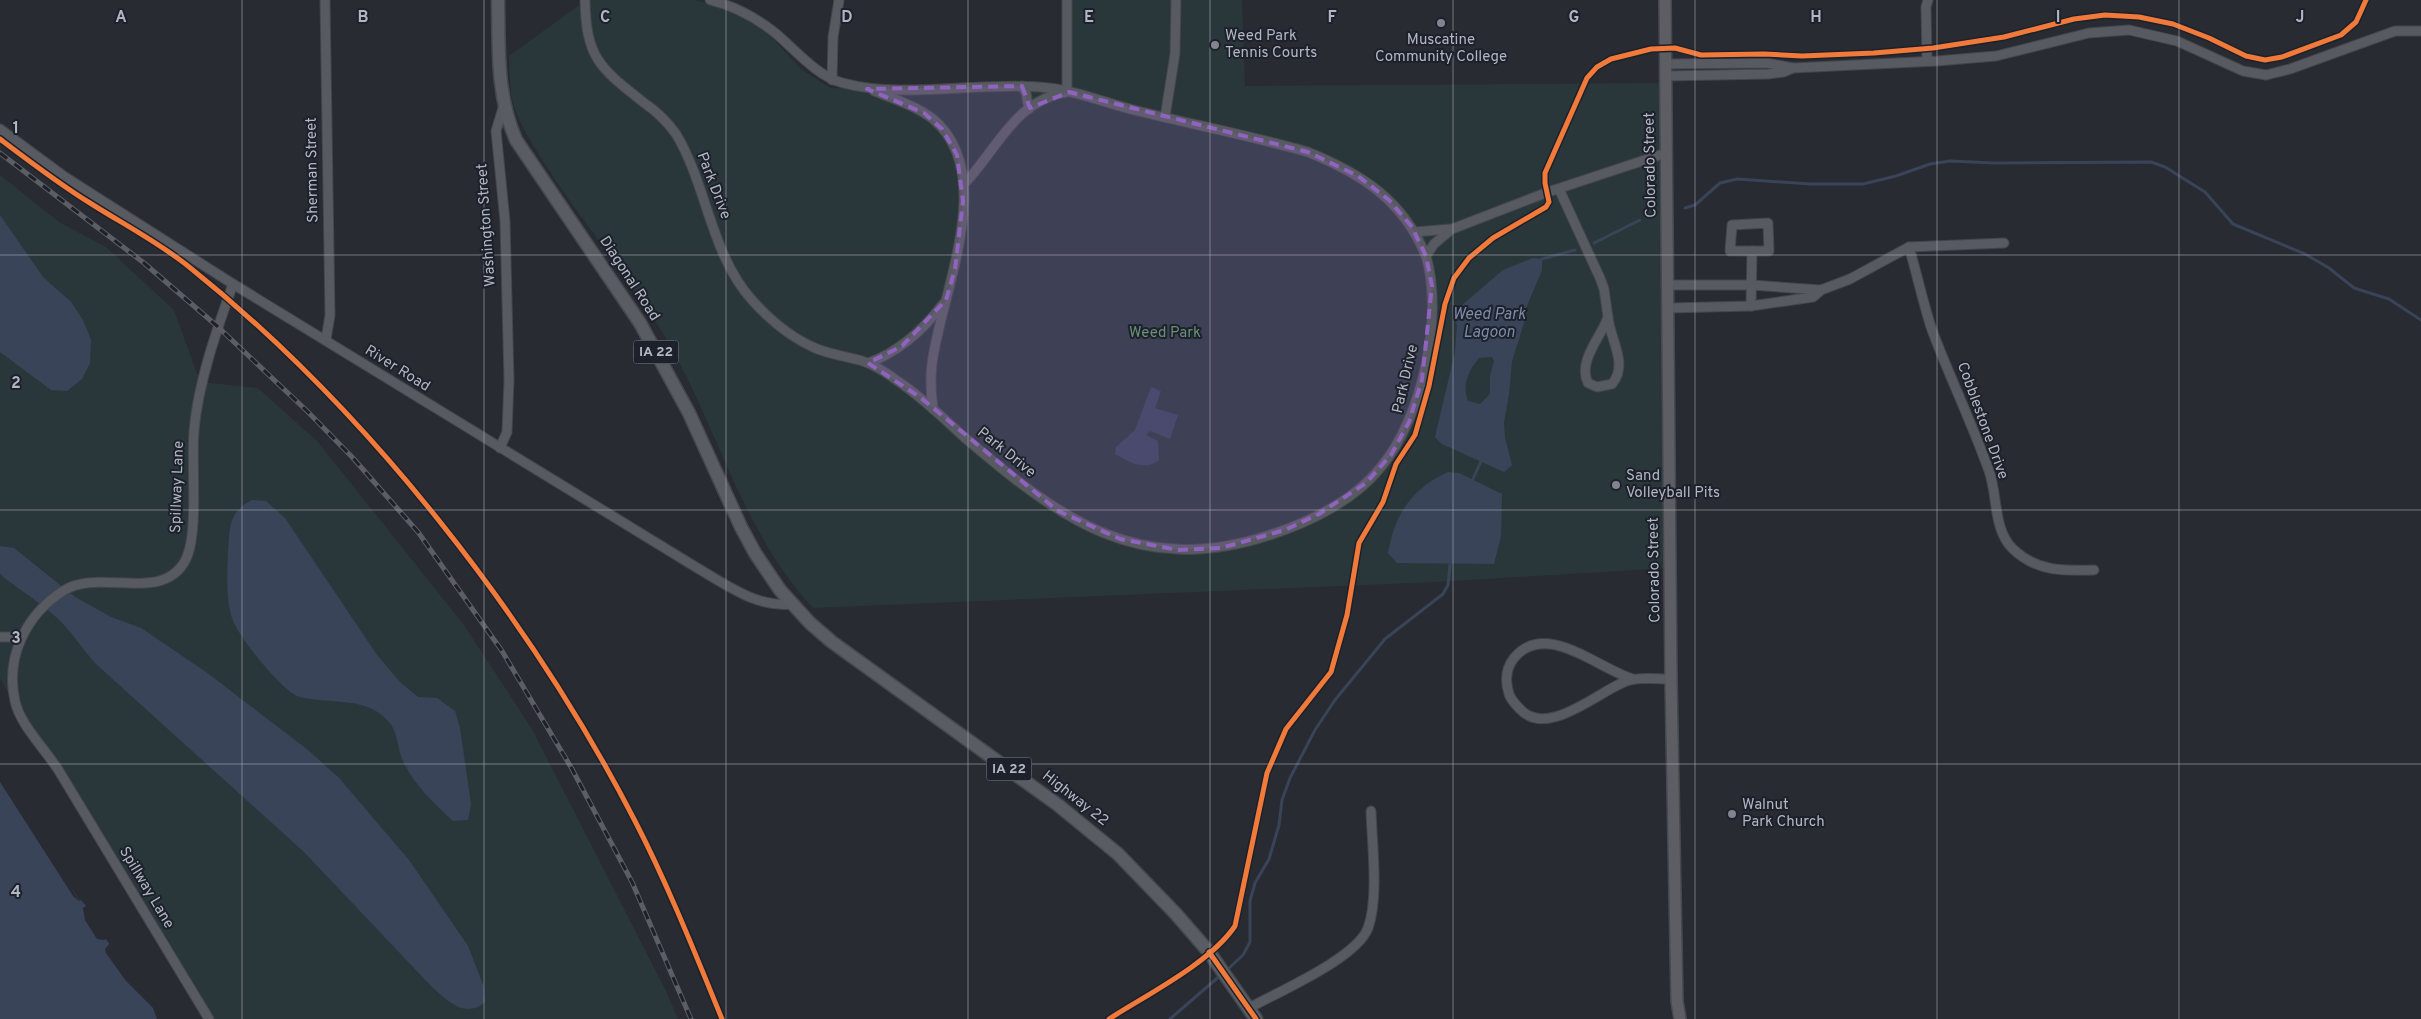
<svg xmlns="http://www.w3.org/2000/svg" width="2421" height="1019" viewBox="0 0 2421 1019" font-family="Overpass,sans-serif">
  <rect width="100%" height="100%" fill="#282b32"/>
  <g fill="#2a373a">
    <path d="M586,0H694L724,8L764,29L802,70L831,88L896,90L1016,86L1069,92L1072,83V0H1242L1245,86L1664,83L1670,568L1435,582L813,608C740,530 716,420 661,330C629,278 590,231 556,181C542,159 526,137 516,112C509,96 510,74 509,56Z"/>
    <polygon points="0,175 59,222 106,247 174,310 200,382 258,388 318,442 464,625 532,729 666,991 678,1019 208,1019 22,718 0,678"/>
  </g>
  <g fill="#394459" fill-rule="evenodd">
    <polygon points="0,215 43,277 71,302 83,320 91,340 90,363 82,379 67,391 51,390 0,352"/>
    <path d="M1533,258L1542,259V270L1526,308L1524,323L1512,361L1509,394L1504,422L1505,438L1512,465L1504,472L1442,444L1435,437L1455,352L1457,326L1455,317L1462,305L1503,270ZM1492,357L1494,361L1490,376V394L1480,404L1468,401C1462,385 1468,371 1479,358Z"/>
    <path d="M1151,387L1161,391L1155,408L1178,415L1170,439L1150,431L1146,435L1158,441L1159,460C1145,472 1129,462 1115,454L1116,447L1135,430Z"/>
    <path d="M1448,472L1459,473L1502,494L1501,536L1494,564L1397,563L1388,553C1395,514 1411,489 1448,472Z"/>
    <path d="M252,500L266,501L285,518L377,655L400,682L418,697L437,698L455,711L460,728L471,804L468,820L453,821C434,803 414,785 403,761C397,748 398,732 389,722C368,696 329,704 300,697C283,693 237,635 232,618C226,598 227,575 228,554C230,529 227,513 252,500Z"/>
    <path d="M0,546L14,548L75,597L111,617L141,628L206,672L308,750L339,778L409,860L468,946L484,987L485,1002C465,1019 448,1001 432,987L304,852L96,664C82,649 72,631 56,617C40,602 20,590 2,576L0,573Z"/>
    <polygon points="0,776 80,901 81,900 86,906 83,909 96,937 106,939 110,945 106,950 155,1008 159,1019 0,1019"/>
  </g>
  <g fill="#282b32">
    <polygon points="0,774 42,839 80,902 73,896 0,782"/>
    <polygon points="88,905 86,910 87,915 98,935 108,938 104,940 97,939 85,920 83,908"/>
    <polygon points="111,942 109,950 141,990 157,1006 161,1019 157,1019 153,1008 126,981 106,953 105,949"/>
  </g>
  <g fill="none" stroke-linecap="round" stroke-linejoin="round">
    <g stroke="#394459" stroke-width="3">
      <polyline points="1685,208 1695,205 1720,183 1737,179 1810,184 1863,184 1896,176 1930,164 1950,161 1994,163 2151,162 2165,167 2205,192 2233,224 2305,254 2329,268 2354,288 2389,299 2421,320"/>
      <polyline points="1594,243 1640,220"/>
      <polyline points="1542,259 1575,250"/>
      <polyline points="1473,479 1481,461"/>
      <polyline points="1227,970 1243,955 1250,942 1250,901 1255,883 1269,859 1279,825 1282,800 1290,778 1315,730 1335,700 1385,639 1443,594 1448,585 1450,565"/>
      <polyline points="1170,1019 1222,974"/>
    </g>
    <defs>
      <g id="street">
        <polyline points="325,0 330,315 326,339"/>
        <path d="M585,0C586,58 600,68 643,102C656,111 667,121 676,134C707,185 711,255 752,300C769,319 792,338 815,348C829,354 844,356 859,360C874,364 887,373 899,382C923,398 943,418 964,437C1060,519 1138,578 1270,535C1310,522 1355,500 1381,467C1422,418 1444,317 1426,256L1434,244L1452,229L1548,192L1666,153"/>
        <path d="M710,0C734,6 755,17 774,32C795,49 816,76 843,83C901,99 978,82 1039,87C1073,89 1105,103 1138,111C1195,125 1252,136 1308,152C1362,174 1403,200 1426,256"/>
        <polyline points="1927,61 1926,7 1928,0"/>
        <polyline points="1665,64 1767,63 1793,68 1937,61 1996,56 2089,33 2129,30 2177,41 2243,71 2266,75 2290,69 2395,31 2421,31"/>
        <polyline points="1665,76 1768,74 1784,72 1793,68"/>
        <polyline points="832,80 833,37 839,0"/>
        <polyline points="1022,86 1026,93 1029,109"/>
        <path d="M874,91C894,99 916,106 933,119C999,174 940,296 932,364C930,379 931,394 933,409"/>
        <polyline points="1165,117 1175,54 1176,0"/>
        <path d="M0,129L65,177L233,284L699,569C728,586 758,608 792,604"/>
        <path d="M963,185C996,152 1014,100 1067,92V0"/>
        <polyline points="1559,189 1600,278 1604,289 1608,317"/>
        <polygon points="1768,223 1769,251 1730,251 1732,225"/>
        <polyline points="1415,232 1450,229"/>
        <path d="M1909,247C1917,274 1923,303 1932,330C1950,378 1972,423 1989,471C1998,496 1993,530 2013,549C2037,572 2064,571 2094,570"/>
        <polyline points="1667,285 1751,285 1821,290"/>
        <polyline points="1751,306 1752,251"/>
        <polyline points="1668,308 1751,306 1813,297 1821,290 1850,279 1909,247 2004,243"/>
        <path d="M1608,317C1610,340 1629,364 1612,384L1597,387L1588,383C1577,361 1602,336 1608,317Z"/>
        <path d="M868,363C899,352 923,330 943,304"/>
        <polyline points="500,448 507,432 509,380 505,221 496,131 503,108"/>
        <polyline points="0,637 20,637"/>
        <path d="M1633,679C1597,668 1545,620 1514,658C1506,668 1505,681 1509,694C1511,700 1515,704 1520,709C1546,738 1596,694 1622,683C1637,676 1655,679 1671,679"/>
        <path d="M1249,1008C1278,992 1357,958 1368,928C1379,898 1372,844 1371,811"/>
        <path d="M209,1019C158,936 109,853 59,771C46,750 20,725 15,701C5,657 26,615 63,591C99,567 163,605 186,559C199,532 191,463 194,431C198,383 217,329 233,284"/>
      </g>
      <polyline id="secondary" points="1665,0 1671,679 1677,1001 1680,1019"/>
      <path id="primary" d="M498,0C499,49 496,94 516,140L640,323L689,413L741,527L755,553L780,590L810,623L832,642L1058,805L1118,854L1176,914L1209,952L1256,1019"/>
    </defs>
    <use href="#street" stroke="#44464b" stroke-width="11"/>
    <use href="#secondary" stroke="#45484f" stroke-width="14"/>
    <use href="#primary" stroke="#45484f" stroke-width="15"/>
    <use href="#street" stroke="#575a60" stroke-width="9"/>
    <use href="#secondary" stroke="#5c5e64" stroke-width="11"/>
    <use href="#primary" stroke="#595c62" stroke-width="12"/>
    <defs>
      <polyline id="rail" points="0,153 144,263 217,326 307,411 353,458 418,532 502,651 572,769 632,882 691,1019"/>
    </defs>
    <use href="#rail" stroke="#5c5e64" stroke-width="5"/>
    <use href="#rail" stroke="#1c212b" stroke-width="3" stroke-dasharray="9" stroke-linecap="butt"/>
    <defs>
      <g id="cycleway">
        <path d="M0,139C29,161 59,184 90,203C123,224 158,242 188,266C367,409 531,619 635,821C668,885 695,953 722,1019"/>
        <polyline points="1209,952 1256,1019"/>
        <path d="M1109,1019C1148,994 1210,963 1235,926L1267,773L1286,729L1331,672L1347,615L1359,543L1383,502L1396,464L1415,435L1429,386L1445,304L1454,278L1469,258L1493,238L1546,207L1549,202L1545,183V173L1587,78L1597,67L1611,59L1651,49L1675,48L1701,55L1764,54L1802,56L1874,53L1933,48L2004,37L2074,19L2105,15L2139,17L2173,24L2209,38L2246,56L2265,60L2282,57L2341,35L2356,22L2366,0"/>
      </g>
    </defs>
    <use href="#cycleway" stroke="#1c212b" stroke-width="8"/>
    <use href="#cycleway" stroke="#f17a3a" stroke-width="5"/>
  </g>
  <path fill="#9163c1" fill-opacity="0.2" stroke="#9163c1" stroke-width="4" stroke-dasharray="10 6" stroke-linejoin="round" d="M1022,86L1030,108L1069,92L1308,152L1358,176L1389,200L1412,227L1426,256L1432,286L1422,380L1409,422L1391,455L1366,483L1319,514L1285,530L1221,548L1178,550L1120,539L1058,511L921,398L868,363L902,346L946,300L955,269L963,201L957,155L942,129L924,113L867,89Z"/>
  <path fill="none" stroke="#b2b6c3" stroke-width="1" stroke-opacity="0.55" d="M242,0V1019M484,0V1019M726,0V1019M968,0V1019M1210,0V1019M1453,0V1019M1695,0V1019M1937,0V1019M2179,0V1019M0,255H2421M0,510H2421M0,764H2421"/>
  <g fill="#828590" stroke="#1c212b" stroke-width="2">
    <circle cx="1441" cy="23" r="5"/>
    <circle cx="1215" cy="45" r="5"/>
    <circle cx="1616" cy="485" r="5"/>
    <circle cx="1732" cy="814" r="5"/>
  </g>
  <g text-anchor="middle" dominant-baseline="central" stroke-width="4" stroke-linejoin="round" paint-order="stroke">
    <g fill="#1c212b" stroke="#858995" stroke-width="1">
      <rect x="633.5" y="340.5" width="45" height="23" rx="4"/>
      <rect x="986.5" y="757.5" width="45" height="23" rx="4"/>
    </g>
    <g font-size="14" font-weight="bold" fill="#b2b6c3">
      <text x="656" y="352">IA 22</text>
      <text x="1009" y="769">IA 22</text>
    </g>
    <g font-size="15" fill="#b2b6c3" stroke="#1c212b" text-anchor="start">
      <text x="1225" y="36">Weed Park<tspan x="1225" dy="17">Tennis Courts</tspan></text>
      <text x="1441" y="40" text-anchor="middle">Muscatine<tspan x="1441" dy="17">Community College</tspan></text>
      <text x="1626" y="476">Sand<tspan x="1626" dy="17">Volleyball Pits</tspan></text>
      <text x="1742" y="805">Walnut<tspan x="1742" dy="17">Park Church</tspan></text>
    </g>
    <g font-size="15" fill="#b2b6c3" stroke="#1c212b">
      <text transform="translate(1651 165) rotate(-91)">Colorado Street</text>
      <text transform="translate(313 170) rotate(-91)">Sherman Street</text>
      <text transform="translate(713 186) rotate(69)">Park Drive</text>
      <text transform="translate(487 225) rotate(-94)">Washington Street</text>
      <text transform="translate(629 279) rotate(57)">Diagonal Road</text>
      <text transform="translate(397 369) rotate(32)">River Road</text>
      <text transform="translate(1406 379) rotate(-77)">Park Drive</text>
      <text transform="translate(1982 421) rotate(70)">Cobblestone Drive</text>
      <text transform="translate(1006 453) rotate(39)">Park Drive</text>
      <text transform="translate(178 487) rotate(-88)">Spillway Lane</text>
      <text transform="translate(1655 570) rotate(-91)">Colorado Street</text>
      <text transform="translate(1075 799) rotate(38)">Highway 22</text>
      <text transform="translate(146 888) rotate(59)">Spillway Lane</text>
    </g>
    <g font-size="15" fill="#6c9078" stroke="#1c212b">
      <text x="1165" y="333">Weed Park</text>
    </g>
    <g font-size="16" font-style="italic" fill="#7d8ba7" stroke="#1c212b">
      <text x="1489" y="315">Weed Park<tspan x="1489" dy="18">Lagoon</tspan></text>
    </g>
  </g>
  <g font-size="16" text-anchor="middle" font-weight="bold" fill="#b2b6c3" stroke="#1c212b" stroke-width="4" stroke-linejoin="round" paint-order="stroke">
    <text x="121" y="22">A</text>
    <text x="363" y="22">B</text>
    <text x="605" y="22">C</text>
    <text x="847" y="22">D</text>
    <text x="1089" y="22">E</text>
    <text x="1332" y="22">F</text>
    <text x="1574" y="22">G</text>
    <text x="1816" y="22">H</text>
    <text x="2058" y="22">I</text>
    <text x="2300" y="22">J</text>
    <text x="16" y="133">1</text>
    <text x="16" y="388">2</text>
    <text x="16" y="643">3</text>
    <text x="16" y="897">4</text>
  </g>
</svg>
